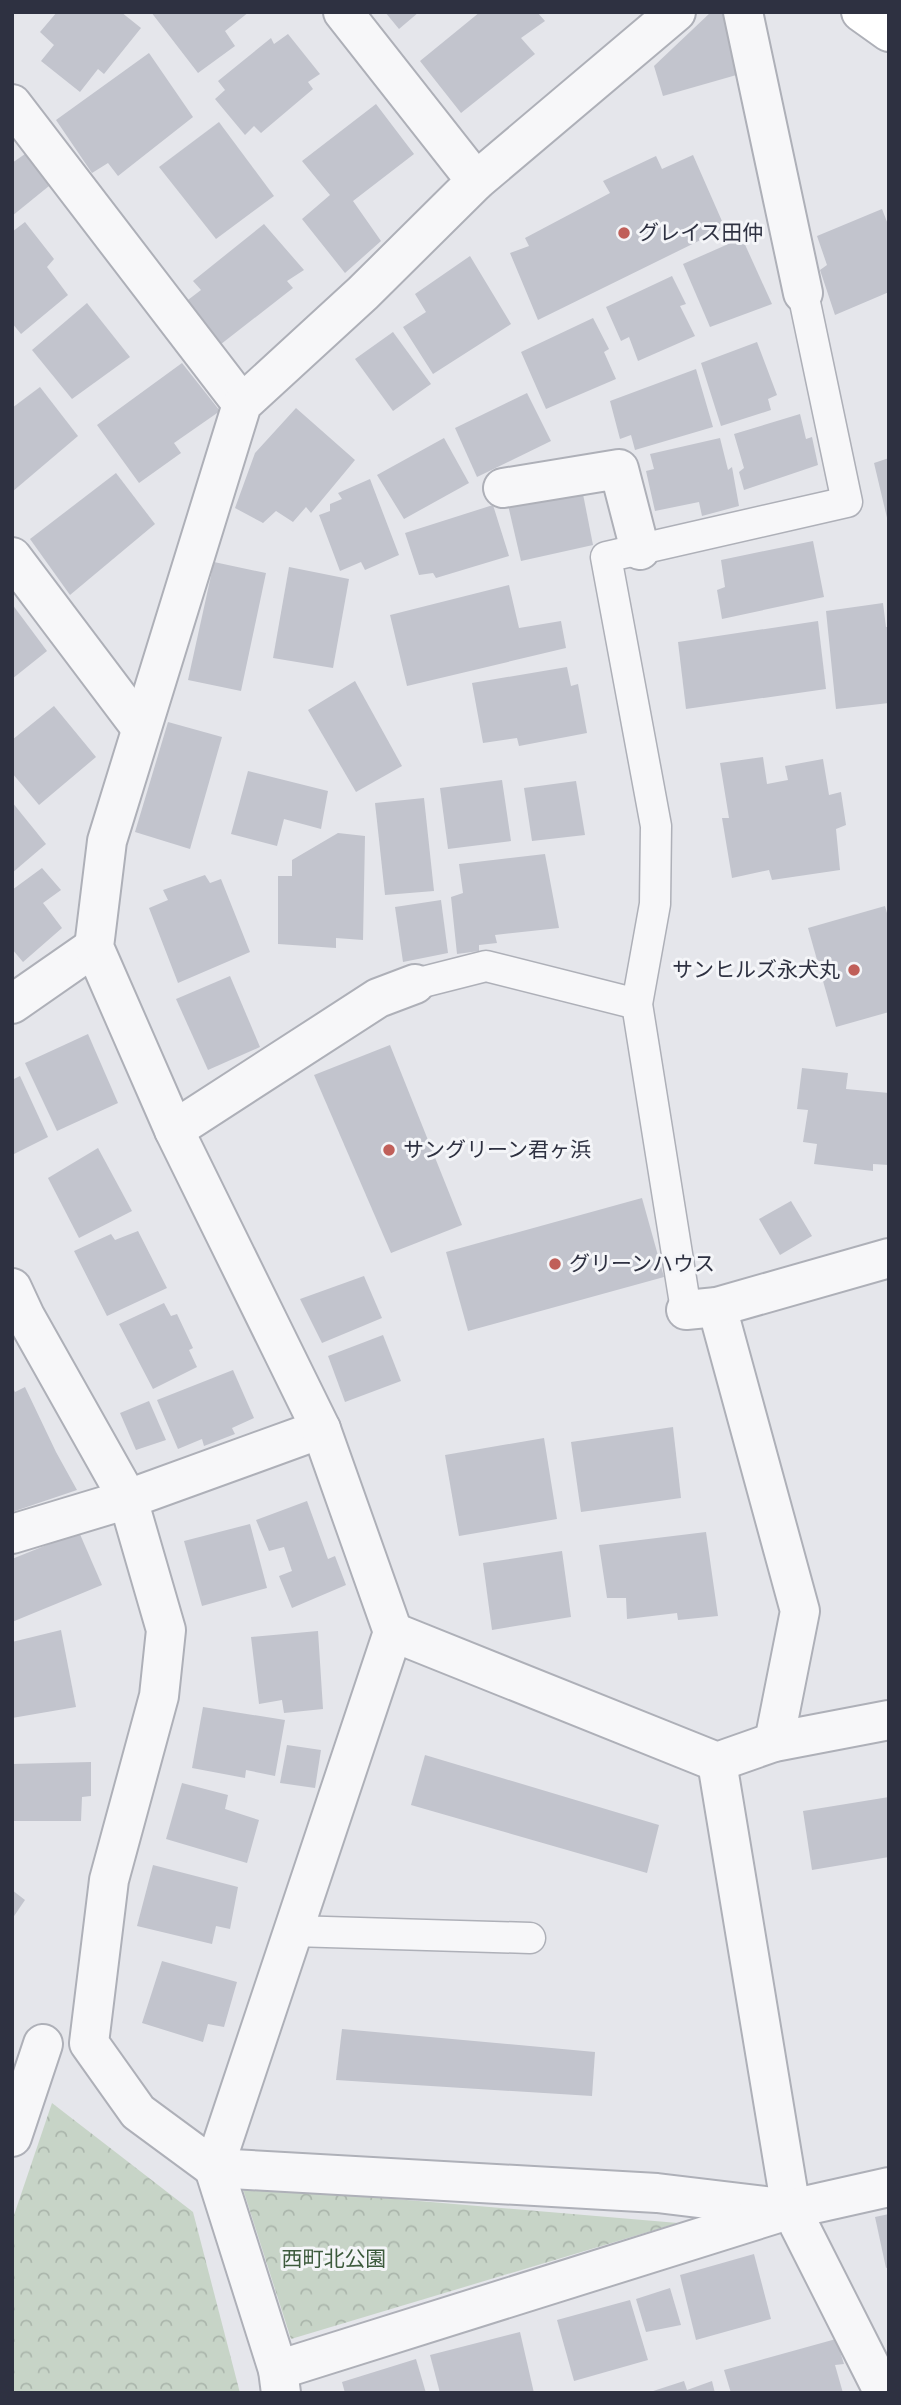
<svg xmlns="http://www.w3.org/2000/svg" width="901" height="2405" viewBox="0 0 901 2405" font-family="'Fira Sans','Noto Sans JP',sans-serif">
  <defs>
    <pattern id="forest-crowns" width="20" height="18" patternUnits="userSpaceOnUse" patternTransform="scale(1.75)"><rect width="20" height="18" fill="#c7d4c7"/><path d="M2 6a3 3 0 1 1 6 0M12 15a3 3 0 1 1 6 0" fill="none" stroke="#abb6ac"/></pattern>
  </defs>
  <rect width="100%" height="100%" fill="#e5e6eb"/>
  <g fill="url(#forest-crowns)">
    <polygon points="52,2103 193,2212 240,2393 12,2393 12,2221"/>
    <polygon points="242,2186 678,2223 291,2339"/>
  </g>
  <g fill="#c2c4cd">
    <polygon points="57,12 121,12 141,28 104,74 98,69 80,92 41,61 54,45 40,32"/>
    <polygon points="151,12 249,12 225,31 235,46 198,73"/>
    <polygon points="385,12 419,12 399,29"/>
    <polygon points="480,12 537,12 545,21 521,38 535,54 461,113 420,61"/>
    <polygon points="711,12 726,12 740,74 663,96 654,66"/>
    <polygon points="288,34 320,74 308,82 313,89 261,133 254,126 245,135 215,99 225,90 218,81 271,38 274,44"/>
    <polygon points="149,53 193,117 118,176 108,163 92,173 56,120"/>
    <polygon points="376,104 414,154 353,201 381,241 345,273 302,219 330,195 302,161"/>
    <polygon points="219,122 274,196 216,239 159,167"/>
    <polygon points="25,154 49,186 12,216 12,163"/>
    <polygon points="693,155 725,228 538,320 510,253 529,246 525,238 610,193 603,181 656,156 662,169"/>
    <polygon points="882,209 889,227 889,292 835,315 820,270 827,265 817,236"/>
    <polygon points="25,222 54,259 47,267 68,295 21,334 12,323 12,232"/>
    <polygon points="264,224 304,270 287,281 293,288 216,348 180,306 201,290 193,281"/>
    <polygon points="742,238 772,304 710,327 683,264"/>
    <polygon points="470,256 511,324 433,374 403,327 426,312 415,294"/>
    <polygon points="672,276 686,304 680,306 695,336 638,361 629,337 621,341 606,307"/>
    <polygon points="87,303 130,357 72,399 32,350"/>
    <polygon points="593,318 609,349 604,352 616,379 546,409 521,352"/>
    <polygon points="393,332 431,384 393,411 355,359"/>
    <polygon points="757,342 777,395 768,399 771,410 721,426 701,363"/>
    <polygon points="182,363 220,411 174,443 181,453 139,483 97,425"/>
    <polygon points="696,369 713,427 635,450 631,435 620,439 610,401"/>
    <polygon points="40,387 78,436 12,492 12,408"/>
    <polygon points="527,393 551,441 477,477 455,428"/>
    <polygon points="296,408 355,460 311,513 306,507 293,522 276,511 263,523 235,508 255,453"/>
    <polygon points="800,414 806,439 812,437 818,465 744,490 739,472 744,468 734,434"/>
    <polygon points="444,438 469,483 404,519 377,475"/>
    <polygon points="720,438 728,470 732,467 739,506 702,516 699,502 655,511 646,471 654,469 650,454"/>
    <polygon points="889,458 889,522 888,522 874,463"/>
    <polygon points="116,473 155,524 70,595 30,539"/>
    <polygon points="370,479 399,555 365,570 361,562 340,571 319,515 330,511 330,504 342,499 338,493"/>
    <polygon points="582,489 593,545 521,561 508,505"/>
    <polygon points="493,505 509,556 436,578 433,573 419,575 405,533"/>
    <polygon points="813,541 824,597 722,619 717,590 725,587 721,560"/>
    <polygon points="214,562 266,573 241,691 188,680"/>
    <polygon points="289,567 349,579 333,668 273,658"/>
    <polygon points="509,585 519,628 561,621 566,648 407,686 390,615"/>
    <polygon points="883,603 886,627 889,627 889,703 836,709 826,611"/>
    <polygon points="12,604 47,651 12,679"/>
    <polygon points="818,621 826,689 686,709 678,642"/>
    <polygon points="567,667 571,686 578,684 587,733 519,746 517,738 483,743 472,683"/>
    <polygon points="355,681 402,766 356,792 308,710"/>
    <polygon points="54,706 96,757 39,805 12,773 12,740"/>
    <polygon points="168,722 222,737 190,849 135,832"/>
    <polygon points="763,757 767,784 788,780 785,766 823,759 829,795 841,792 846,825 836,829 840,870 772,880 769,870 732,878 722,818 729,818 720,763"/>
    <polygon points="248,771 328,791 321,829 284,819 277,846 231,834"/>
    <polygon points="502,780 511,841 448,849 440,788"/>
    <polygon points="576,781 585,835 532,841 524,788"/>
    <polygon points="424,798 434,891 385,895 375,803"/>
    <polygon points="12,802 46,844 12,873"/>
    <polygon points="338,833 365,836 363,940 336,938 336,948 278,944 278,876 292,876 292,860"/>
    <polygon points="545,854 559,928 495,935 497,943 479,945 479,951 457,954 451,897 463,893 459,864"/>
    <polygon points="42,868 61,890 43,903 62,928 23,962 12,949 12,890"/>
    <polygon points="205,875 210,883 221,879 250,952 178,983 149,908 168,900 163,890"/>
    <polygon points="441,900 448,953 403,962 395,907"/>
    <polygon points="885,906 889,920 889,1012 836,1027 808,928"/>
    <polygon points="230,976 260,1047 208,1070 176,999"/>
    <polygon points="88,1034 118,1103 57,1131 25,1063"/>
    <polygon points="390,1045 462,1225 391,1253 314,1075"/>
    <polygon points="802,1068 848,1073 846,1089 889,1093 889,1165 873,1164 873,1171 814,1164 817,1144 803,1142 808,1110 797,1109"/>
    <polygon points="20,1076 48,1137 12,1155 12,1080"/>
    <polygon points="98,1148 132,1211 79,1238 48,1178"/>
    <polygon points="642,1198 664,1277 468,1331 446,1252"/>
    <polygon points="791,1201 812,1236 780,1255 759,1219"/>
    <polygon points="138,1231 167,1288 107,1316 74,1251 111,1234 115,1240"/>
    <polygon points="364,1276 382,1318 322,1343 300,1299"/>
    <polygon points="164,1303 171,1316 177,1314 193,1348 189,1350 197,1367 153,1389 119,1324"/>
    <polygon points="383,1335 401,1381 345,1402 328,1356"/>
    <polygon points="233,1370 254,1418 232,1428 235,1434 204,1446 202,1439 178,1449 157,1400"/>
    <polygon points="12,1385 15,1392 25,1387 56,1452 77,1490 12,1512"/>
    <polygon points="149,1401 166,1440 136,1450 120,1413"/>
    <polygon points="673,1427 681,1498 581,1512 571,1442"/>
    <polygon points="544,1438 557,1519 459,1536 445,1455"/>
    <polygon points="307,1501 328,1559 335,1556 346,1585 292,1608 279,1576 292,1571 284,1547 269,1551 256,1520"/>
    <polygon points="250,1524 267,1588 202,1606 184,1541"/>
    <polygon points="79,1532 102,1585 12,1622 12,1559"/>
    <polygon points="706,1532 718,1616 678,1620 677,1613 627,1619 626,1598 607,1598 599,1545"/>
    <polygon points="562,1551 571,1617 492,1630 483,1563"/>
    <polygon points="61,1630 76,1707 12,1718 12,1642"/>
    <polygon points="318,1631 323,1709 284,1713 282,1700 259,1704 251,1637"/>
    <polygon points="203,1707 285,1720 275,1776 246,1770 245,1778 192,1768"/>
    <polygon points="287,1745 321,1750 315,1788 280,1783"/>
    <polygon points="425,1755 659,1825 647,1873 411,1805"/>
    <polygon points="91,1762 91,1796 82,1797 81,1821 12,1821 12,1764"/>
    <polygon points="182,1783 228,1795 225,1809 259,1820 247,1863 166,1839"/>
    <polygon points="889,1797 889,1857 812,1870 803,1811"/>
    <polygon points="153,1865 238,1887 230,1929 216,1926 212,1944 137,1926"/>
    <polygon points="12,1890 25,1900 12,1919"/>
    <polygon points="162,1961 237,1982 224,2027 208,2024 203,2042 142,2023"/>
    <polygon points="342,2029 595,2052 592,2096 336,2080"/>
    <polygon points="889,2214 889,2267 886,2268 875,2217"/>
    <polygon points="754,2254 771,2319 696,2340 680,2275"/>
    <polygon points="670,2288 681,2325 646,2332 636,2299"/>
    <polygon points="630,2300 648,2360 574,2381 557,2320"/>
    <polygon points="520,2332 534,2393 440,2393 430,2355"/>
    <polygon points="836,2339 844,2364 835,2365 843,2393 731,2393 724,2370"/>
    <polygon points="416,2359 426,2393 345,2393 342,2382"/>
    <polygon points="684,2381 687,2390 712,2381 715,2393 647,2393"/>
  </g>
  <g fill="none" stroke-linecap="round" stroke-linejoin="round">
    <defs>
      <g id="service">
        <polyline points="415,984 486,966 637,1004"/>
        <polyline points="686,1310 637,1004 655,904 656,826 606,557 847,502 803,293"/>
        <polyline points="293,1931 530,1938"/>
      </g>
      <g id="minor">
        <polyline points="343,12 476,181"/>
        <polyline points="743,12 803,293"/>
        <polyline points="12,104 242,404"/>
        <polyline points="503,488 619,469 640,550"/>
        <polyline points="12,557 141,728"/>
        <polyline points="12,1004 94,947"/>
        <polyline points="174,1130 378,998 415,984"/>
        <polyline points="12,1288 25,1316 128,1499 166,1630 159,1696 109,1880 89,2043 138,2112 214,2168 657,2193 791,2209"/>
        <polyline points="717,1307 800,1611 774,1742"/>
        <polyline points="686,1310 717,1307 889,1258"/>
        <polyline points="12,1534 128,1499 321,1429"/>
        <polyline points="393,1632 717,1762 774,1742 889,1720"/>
        <polyline points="717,1762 791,2209 884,2393"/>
        <polyline points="12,2137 43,2044"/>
        <polyline points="278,2370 791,2209 889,2187"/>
        <polyline points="281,2393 278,2370 214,2168 393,1632 321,1429 174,1130 94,947 107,841 242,404 363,293 476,181 676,12"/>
      </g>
      <polyline id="secondary" points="861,12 889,32"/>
    </defs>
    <use href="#service" stroke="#aeb0b8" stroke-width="33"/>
    <use href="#minor" stroke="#aeb0b8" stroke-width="42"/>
    <use href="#secondary" stroke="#aeb0b8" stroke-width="42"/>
    <use href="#service" stroke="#f7f7f9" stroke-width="30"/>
    <use href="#minor" stroke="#f7f7f9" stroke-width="38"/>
    <use href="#secondary" stroke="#fff" stroke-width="38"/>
  </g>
  <g fill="#c05f59" stroke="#f4f5f8" stroke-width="2.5">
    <circle cx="624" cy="233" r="7"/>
    <circle cx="854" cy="970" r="7"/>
    <circle cx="389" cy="1150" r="7"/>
    <circle cx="555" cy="1264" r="7"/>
  </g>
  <g text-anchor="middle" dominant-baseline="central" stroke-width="6" stroke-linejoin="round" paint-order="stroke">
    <g font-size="21" fill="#2e3141" stroke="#f4f5f8" text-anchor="start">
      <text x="638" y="233">グレイス田仲</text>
      <text x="840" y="970" text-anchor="end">サンヒルズ永犬丸</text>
      <text x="403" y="1150">サングリーン君ヶ浜</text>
      <text x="569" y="1264">グリーンハウス</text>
    </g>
    <g font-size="21" fill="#3d5b3d" stroke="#f4f5f8">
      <text x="334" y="2259">西町北公園</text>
    </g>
  </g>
  <rect width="901" height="2405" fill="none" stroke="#2e3141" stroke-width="28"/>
</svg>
